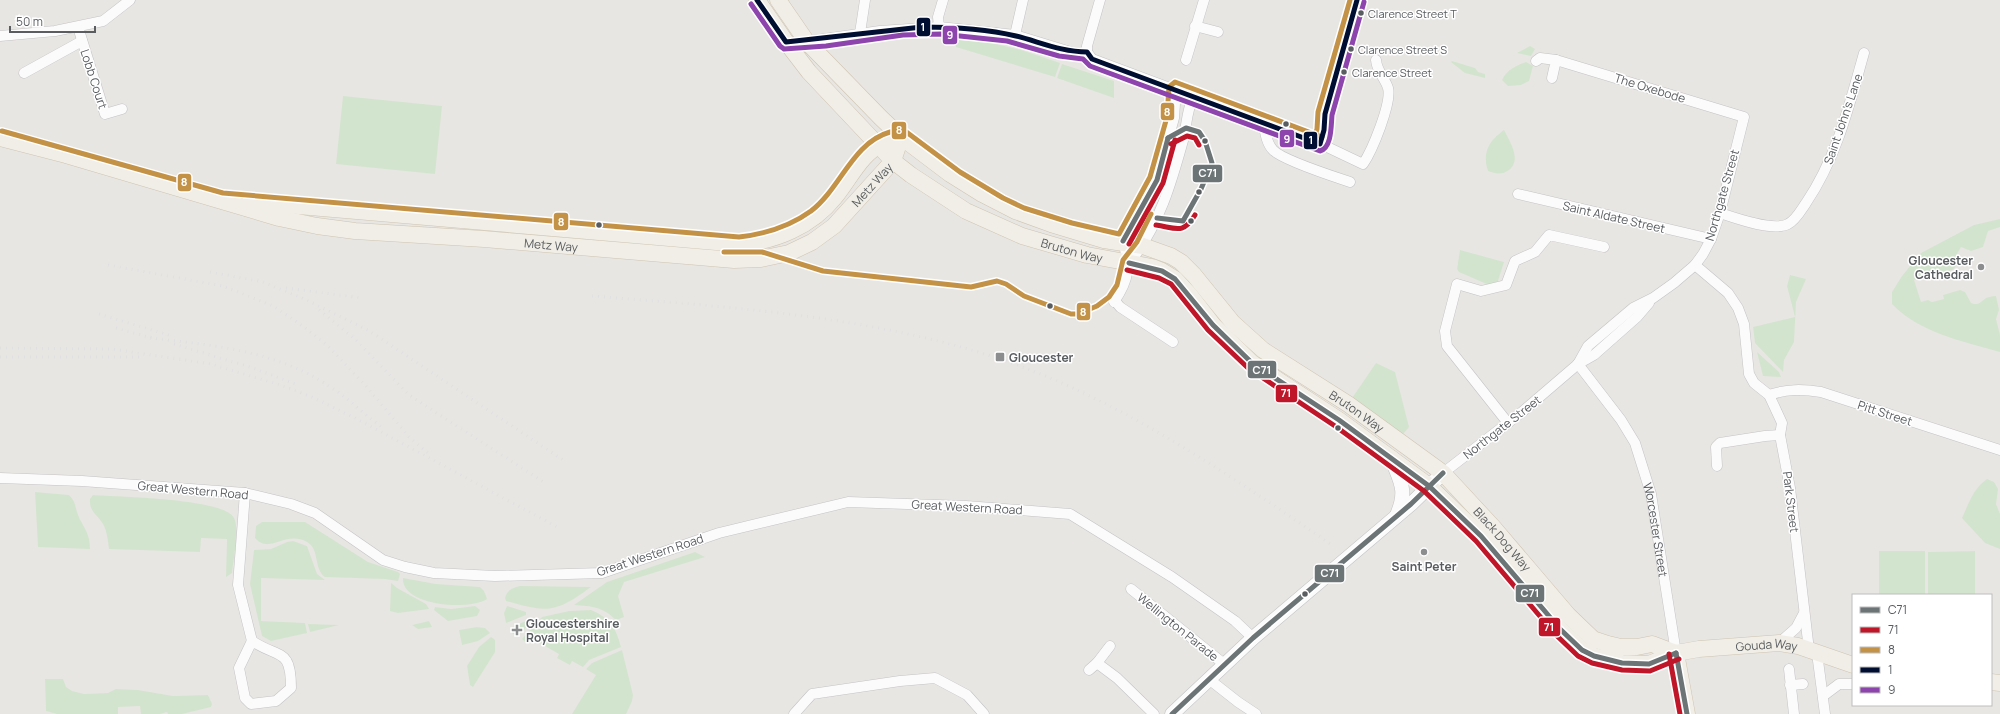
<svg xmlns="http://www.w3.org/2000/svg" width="2000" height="714" viewBox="0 0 2000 714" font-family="Manrope,sans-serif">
  <rect width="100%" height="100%" fill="#e8e6e3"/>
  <g fill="#d3e4ce">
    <polygon points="945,39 987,42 1021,50 1060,63 1055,77 956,47 955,41"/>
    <polygon points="1530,46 1535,49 1531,56 1517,53"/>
    <polygon points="1452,61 1475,68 1478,72 1485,74 1485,78 1465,73 1451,62"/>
    <path d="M1526,62L1533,66L1529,81L1521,85L1508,86L1502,80C1506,70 1517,65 1526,62Z"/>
    <polygon points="1062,64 1114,81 1114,98 1057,78"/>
    <polygon points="343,96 442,106 435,174 336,164"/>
    <path d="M1504,130C1510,142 1522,160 1509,170C1502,175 1496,174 1488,171C1482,152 1489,141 1504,130Z"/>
    <path d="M2000,219V227L1988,231L1983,247L1971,251L1961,247L1955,257L1957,265L1952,270L1938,273L1934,269L1922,273L1924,277L1914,280L1921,302L1928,300L1932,302L1944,299L1943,295L1960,290L1965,292L1971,303C1979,306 1980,302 1986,298C1988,297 1993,296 1996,296L1999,310L1996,319L2000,335V352C1962,341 1920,333 1892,304V292L1902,276L1921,253L1974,225Z"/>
    <polygon points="1460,250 1504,262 1498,281 1489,285 1459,272 1457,269"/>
    <polygon points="1790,275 1806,279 1796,302 1794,342 1784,360 1783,372 1755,343 1753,327 1795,317 1787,286"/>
    <polygon points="1757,352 1779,372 1781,377 1763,376"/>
    <polygon points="1376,363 1395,372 1409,427 1398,440 1348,404"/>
    <path d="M1987,479L1994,482L1998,489L1996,504L2000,514V549L1985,543L1962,518C1969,503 1973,489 1987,479Z"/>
    <path d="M35,492L69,495C75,501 75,505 77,512C82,527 90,531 90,549L38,547Z"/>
    <path d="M93,495C118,497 224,498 234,518C240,529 233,561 232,573L226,577L227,539L201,538L200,552L109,549C108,541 107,531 103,524C97,514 89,512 90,499Z"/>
    <path d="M262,522H305L368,562L398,572L400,574L398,581L385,579L325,577C313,568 320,549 307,542C285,530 270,555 255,538L256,526Z"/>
    <polygon points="293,541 307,546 317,574 325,580 261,578 261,621 305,623 307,633 271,641 262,636 250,584 254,550 271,549 287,542"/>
    <rect x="1879" y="551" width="46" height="44"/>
    <polygon points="1975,551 1975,595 1928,595 1928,552"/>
    <path d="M695,552L705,557L624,582L618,596L624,617L616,620C603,607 591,606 574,605L607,582Z"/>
    <path d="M403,578L436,584L480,587L484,591L487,599C469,611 401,606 403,578Z"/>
    <polygon points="391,583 397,588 426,604 429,609 398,613 390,611"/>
    <path d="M520,586L591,587C555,613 548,613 506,601L505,598C507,590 512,588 520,586Z"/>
    <polygon points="475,606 480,610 477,616 448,621 434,610 435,607 451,609"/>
    <polygon points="507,606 526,612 526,615 506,623 504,613"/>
    <path d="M591,610C610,618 616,628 621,647L589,660L583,667L572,661L570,665L557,658L559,654L531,638L527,643L522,639L542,617L569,611Z"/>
    <polygon points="536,617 517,637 511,632 514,626"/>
    <polygon points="429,621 432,627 418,629 412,625"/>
    <polygon points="308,624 339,625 310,632"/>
    <polygon points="477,627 485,628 490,633 478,641 462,645 459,630"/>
    <polygon points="491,637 495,640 495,652 473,687 470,685 467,666 479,647"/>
    <polygon points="622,650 633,695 632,701 626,714 572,714 596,675 586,669 592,663"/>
    <polygon points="45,679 63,679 66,687 72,691 84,694 108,693 116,689 138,690 173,696 208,695 212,704 211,707 182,714 168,714 167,712 160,714 141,714 140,706 118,707 118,714 57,714 46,711"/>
  </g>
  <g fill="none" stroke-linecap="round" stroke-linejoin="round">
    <defs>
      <g id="minor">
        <polyline points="1195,26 1218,32"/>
        <polyline points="78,27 105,114 122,109"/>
        <polyline points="939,27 938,17 943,0"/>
        <polyline points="860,33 865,0"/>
        <polyline points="1015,35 1023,0"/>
        <polyline points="0,36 55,31 103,21 130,0"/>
        <path d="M803,42L880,31L939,27L1015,35L1074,53L1087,52L1092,59L1323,145L1363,164C1372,151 1392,103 1388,88C1385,78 1377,72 1376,60"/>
        <polyline points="1087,52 1087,46 1100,0"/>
        <polyline points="1186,60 1204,0"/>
        <polyline points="1556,60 1744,117 1720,213 1711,239 1703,254 1695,265 1674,283 1653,298 1633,308 1588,346 1578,364"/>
        <polyline points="1536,61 1540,58 1556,60 1552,78"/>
        <polyline points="24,73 82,41"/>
        <path d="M1263,121C1265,131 1266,143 1273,150C1282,160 1335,177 1350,182"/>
        <polyline points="1320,144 1324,130 1325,114 1357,0"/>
        <polyline points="1518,194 1711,239"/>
        <path d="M1720,213C1735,218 1773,232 1788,224C1796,220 1801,210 1806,203C1837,157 1849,106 1864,53"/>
        <path d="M1129,263C1159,227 1172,181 1184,137C1187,122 1187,109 1194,95"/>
        <polyline points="1695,265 1728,293 1738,308 1744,324 1749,374 1754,383 1769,395 1782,423 1780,435 1790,488 1809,650"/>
        <polyline points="1112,297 1120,307 1173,342"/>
        <path d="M1114,302C1130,278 1130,268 1123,241L1157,180L1174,118L1176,89"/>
        <path id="s1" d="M1578,364L1621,420L1635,443L1651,494L1676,653"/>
        <path d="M1769,395C1787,389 1802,389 1821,392L2000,450"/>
        <polyline points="1508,423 1447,346 1445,331 1457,284 1481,291 1506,285 1515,261 1535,252 1549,235 1604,247"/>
        <polyline points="1717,466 1716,447 1720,443 1765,436 1780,435"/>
        <polyline points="1443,473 1522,412 1578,364 1594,355 1637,317 1649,303"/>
        <polyline points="0,478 82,481 245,493 291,504 315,513 383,560 405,567 434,573 495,576 602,573 719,533 848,502 966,506 1070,514 1172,577 1235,621 1253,638"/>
        <polyline points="245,493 238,585 252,641"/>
        <polyline points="1131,589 1224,664"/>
        <path d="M252,641C279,659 291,647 291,688L276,701L251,704L245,698L239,668Z"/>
        <polyline points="1779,643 1796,628 1804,613"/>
        <polyline points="1817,653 1825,714"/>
        <polyline points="1097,663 1117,678 1154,714"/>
        <polyline points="1789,669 1794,714"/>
        <polyline points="1089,670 1097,663 1110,646"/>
        <polyline points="1210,680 1238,702 1256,714"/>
        <polyline points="1790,685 1803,684"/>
        <polyline points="1823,696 1839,684 1853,684"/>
        <polyline points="794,714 812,694 900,681 935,678 967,695 984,714"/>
      </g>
      <g id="secondary">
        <path d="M1391,457C1400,482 1408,489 1397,515"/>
        <polyline points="1172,714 1253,638 1411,504 1443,473"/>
      </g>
      <g id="primary">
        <path id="s2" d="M757,0L786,42L809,72L893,161L911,175L966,211L1022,236L1087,255L1152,267L1162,271L1175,279L1189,294L1213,325L1252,363L1339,420L1429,486L1481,536L1560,629L1582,650L1594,656L1622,663L1649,664L1676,653L1699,649L1779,643L1798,646L1853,665"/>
        <path id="s3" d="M778,0L807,42L881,118L901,137L950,174L982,194L1015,211L1051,224L1104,240L1143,246L1171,256L1181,262L1194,275L1233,323L1263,350L1348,404L1443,473L1493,527L1568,615L1593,639L1608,644L1621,647H1637L1652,644L1676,653"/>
        <path id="s4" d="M0,138L66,155L279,218L317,226L355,231L484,239L734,260L761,259L789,253L812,242L834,226L893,161L901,137"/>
        <path d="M250,202L739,244C775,242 812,226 835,197C850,179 862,151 886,142"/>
        <polyline points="1676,653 1687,714"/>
        <polyline points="1991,682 2000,683"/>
      </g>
    </defs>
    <use href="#minor" stroke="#c4c3c4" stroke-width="11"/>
    <use href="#secondary" stroke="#c3c3c4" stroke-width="15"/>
    <use href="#primary" stroke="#cfc4b2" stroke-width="17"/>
    <use href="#minor" stroke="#fcfbfb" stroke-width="10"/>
    <use href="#secondary" stroke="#fcfbfb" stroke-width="14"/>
    <use href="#primary" stroke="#f0eee6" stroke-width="16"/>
    <g stroke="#e0e0e0" stroke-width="3" stroke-dasharray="1 5" stroke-linecap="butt">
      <polyline points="108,265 223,286 273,306 300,324 327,345 365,385 409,437 428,453"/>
      <polyline points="210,272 263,282 302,298 368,330 563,460"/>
      <polyline points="286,288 362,298"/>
      <path d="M592,296C727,307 864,315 994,357C1117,397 1226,473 1332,545"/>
      <polyline points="319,310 355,339 409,395 545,483"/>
      <polyline points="99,314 172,336"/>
      <polyline points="116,328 155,339"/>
      <path d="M150,338C214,345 278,351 332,388C351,400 366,417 385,429"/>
      <polyline points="174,344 253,368 298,385"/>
      <polyline points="0,348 112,349 211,364 280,385 312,397 359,420 559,528"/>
      <polyline points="0,357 140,357"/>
    </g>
    <defs>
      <g id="bus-1">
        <polyline points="1157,218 1183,221 1201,189 1212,163 1205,141 1199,132 1186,128 1168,138"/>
        <polyline points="1123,241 1157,180 1168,138"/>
        <polyline points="1129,263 1162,271 1175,279 1213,325 1252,363 1339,420 1429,486 1481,536 1560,629 1582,650 1594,656 1622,663 1649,664 1676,653"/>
        <polyline points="1676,653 1687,714"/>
        <polyline points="1172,714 1253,638 1411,504 1443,473"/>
      </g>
      <g id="bus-2">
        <polyline points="1171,144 1187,136 1195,138 1199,145"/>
        <path d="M1156,225C1176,228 1183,235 1195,215"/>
        <polyline points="1129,244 1163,183 1175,140"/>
        <polyline points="1127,270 1159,278 1171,284 1208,330 1248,368 1335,426 1424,491 1476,541 1555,634 1578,656 1592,663 1622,670 1650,671 1679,659"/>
        <polyline points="1669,654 1680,714"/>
      </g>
      <g id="bus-3">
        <path d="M2,131L223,193L739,237C765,234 789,227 811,211C841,188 852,143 890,132C896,131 900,129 905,131L960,172L1003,198L1024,208L1072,223L1119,234L1150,177L1167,117L1169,87L1175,82L1322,137"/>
        <polyline points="1313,142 1317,129 1318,112 1350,0"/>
        <polyline points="724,252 762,252 823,271 971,287 997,281 1006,284 1024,296 1071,314 1078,314 1097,306 1109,297 1117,285 1123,260 1137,242 1151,214"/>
      </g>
      <path id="bus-4" d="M757,0L786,42L922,27C952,27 986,29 1016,36C1040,42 1062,52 1087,52L1092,59L1320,144L1324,130L1325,114L1357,0"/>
      <path id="bus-5" d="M751,4L780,46L784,49L826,46L903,35L941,34L1007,41L1059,56L1083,59L1090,66L1320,151C1332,148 1331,125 1332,115L1364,2"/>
    </defs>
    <use href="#bus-1" stroke="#fff" stroke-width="8"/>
    <use href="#bus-2" stroke="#fff" stroke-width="8"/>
    <use href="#bus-3" stroke="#fff" stroke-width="8"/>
    <use href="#bus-4" stroke="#fff" stroke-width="8"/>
    <use href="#bus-5" stroke="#fff" stroke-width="8"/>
    <use href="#bus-1" stroke="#6c7476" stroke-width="5"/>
    <use href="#bus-2" stroke="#bf1729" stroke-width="5"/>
    <use href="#bus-3" stroke="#c49246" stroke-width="5"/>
    <use href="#bus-4" stroke="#000e31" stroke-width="5"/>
    <use href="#bus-5" stroke="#8e44ad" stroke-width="5"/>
  </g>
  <g fill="#595d60" stroke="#fff" stroke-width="1.5">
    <circle cx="1361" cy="13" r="3.5"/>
    <circle cx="1351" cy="49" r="3.5"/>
    <circle cx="1344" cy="72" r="3.5"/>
    <circle cx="1286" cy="124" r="3.5"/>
    <circle cx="1205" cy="141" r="3.5"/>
    <circle cx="1199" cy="192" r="3.5"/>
    <circle cx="1191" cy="221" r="3.5"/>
    <circle cx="599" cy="225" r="3.5"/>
    <circle cx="1050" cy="306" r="3.5"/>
    <circle cx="1338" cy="428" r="3.5"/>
    <circle cx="1305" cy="594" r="3.5"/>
  </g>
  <g fill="#8b8d8e" stroke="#fff" stroke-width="1.5">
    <circle cx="1981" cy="267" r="4"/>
    <rect x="995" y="352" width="10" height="10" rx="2"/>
    <circle cx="1424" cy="552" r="4"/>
    <path d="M515 624h4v4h4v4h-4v4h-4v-4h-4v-4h4z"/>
  </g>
  <g text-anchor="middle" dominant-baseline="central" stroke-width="3" stroke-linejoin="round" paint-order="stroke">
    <g font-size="11" fill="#595d60" stroke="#fff" text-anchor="start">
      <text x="1368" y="13">Clarence Street T</text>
      <text x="1358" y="49">Clarence Street S</text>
      <text x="1352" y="72">Clarence Street</text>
    </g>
    <g font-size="12" fill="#595d60" stroke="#fff">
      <text transform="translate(94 79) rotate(72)">Lobb Court</text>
      <text transform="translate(1650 88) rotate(17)">The Oxebode</text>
      <text transform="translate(1843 119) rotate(-71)">Saint John's Lane</text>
      <text stroke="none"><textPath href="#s4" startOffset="912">Metz Way</textPath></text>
      <text transform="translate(1722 195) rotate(-74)">Northgate Street</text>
      <text transform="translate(1614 217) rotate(13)">Saint Aldate Street</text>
      <text stroke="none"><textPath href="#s4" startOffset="564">Metz Way</textPath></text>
      <text stroke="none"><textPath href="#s2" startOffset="413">Bruton Way</textPath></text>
      <text stroke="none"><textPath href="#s3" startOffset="728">Bruton Way</textPath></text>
      <text transform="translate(1885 413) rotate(18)">Pitt Street</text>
      <text transform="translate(1502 427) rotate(-38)">Northgate Street</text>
      <text transform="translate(193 490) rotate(5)">Great Western Road</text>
      <text transform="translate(1791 502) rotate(83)">Park Street</text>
      <text transform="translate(967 507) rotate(3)">Great Western Road</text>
      <text stroke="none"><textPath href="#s1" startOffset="187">Worcester Street</textPath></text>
      <text stroke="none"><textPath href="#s3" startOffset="923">Black Dog Way</textPath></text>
      <text transform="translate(650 555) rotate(-18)">Great Western Road</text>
      <text transform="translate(1178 627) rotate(39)">Wellington Parade</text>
      <text stroke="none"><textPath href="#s2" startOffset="1265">Gouda Way</textPath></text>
    </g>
    <g font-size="12" font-weight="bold" fill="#595d60" stroke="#fff" text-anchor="start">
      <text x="1973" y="260" text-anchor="end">Gloucester<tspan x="1973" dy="14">Cathedral</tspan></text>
      <text x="1009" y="357">Gloucester</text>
      <text x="1424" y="566" text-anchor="middle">Saint Peter</text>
      <text x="526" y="623">Gloucestershire<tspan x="526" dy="14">Royal Hospital</tspan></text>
    </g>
  </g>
  <g stroke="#fff" stroke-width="1.5">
    <rect x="916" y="17" width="15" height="20" rx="4" fill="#000e31"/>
    <rect x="942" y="25" width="16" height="20" rx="4" fill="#8e44ad"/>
    <rect x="1160" y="102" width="15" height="19" rx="4" fill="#c49246"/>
    <rect x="891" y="121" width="16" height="19" rx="4" fill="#c49246"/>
    <rect x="1279" y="129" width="16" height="19" rx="4" fill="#8e44ad"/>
    <rect x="1303" y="131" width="15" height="19" rx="4" fill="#000e31"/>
    <rect x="1192" y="164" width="31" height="19" rx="4" fill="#6c7476"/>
    <rect x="177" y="173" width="15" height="19" rx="4" fill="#c49246"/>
    <rect x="553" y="212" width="16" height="19" rx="4" fill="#c49246"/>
    <rect x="1076" y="302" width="15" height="19" rx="4" fill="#c49246"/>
    <rect x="1247" y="360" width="30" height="19" rx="4" fill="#6c7476"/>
    <rect x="1275" y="384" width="23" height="19" rx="4" fill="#bf1729"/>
    <rect x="1314" y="564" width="31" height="19" rx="4" fill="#6c7476"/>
    <rect x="1515" y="584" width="30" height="19" rx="4" fill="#6c7476"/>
    <rect x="1538" y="617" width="23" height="20" rx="4" fill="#bf1729"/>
  </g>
  <g font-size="11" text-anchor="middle" font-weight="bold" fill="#fff">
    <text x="923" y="31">1</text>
    <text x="950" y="39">9</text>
    <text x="1167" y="116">8</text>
    <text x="899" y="134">8</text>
    <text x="1287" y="143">9</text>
    <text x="1311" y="144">1</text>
    <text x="1208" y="177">C71</text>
    <text x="184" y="186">8</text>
    <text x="561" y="226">8</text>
    <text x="1083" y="316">8</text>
    <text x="1262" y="374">C71</text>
    <text x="1286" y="397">71</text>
    <text x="1330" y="577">C71</text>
    <text x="1530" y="597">C71</text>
    <text x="1549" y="631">71</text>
  </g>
  <rect x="1852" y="594" width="140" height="112" fill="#ffffff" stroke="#bdbebf"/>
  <rect x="1860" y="607" width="20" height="6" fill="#6c7476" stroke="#bdbebf"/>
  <text x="1888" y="614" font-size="12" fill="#595d60">C71</text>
  <rect x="1860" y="627" width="20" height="6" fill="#bf1729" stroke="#bdbebf"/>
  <text x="1888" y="634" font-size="12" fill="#595d60">71</text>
  <rect x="1860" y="647" width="20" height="6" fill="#c49246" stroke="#bdbebf"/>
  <text x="1888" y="654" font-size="12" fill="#595d60">8</text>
  <rect x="1860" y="667" width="20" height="6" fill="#000e31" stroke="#bdbebf"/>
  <text x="1888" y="674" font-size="12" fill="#595d60">1</text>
  <rect x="1860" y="687" width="20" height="6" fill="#8e44ad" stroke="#bdbebf"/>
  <text x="1888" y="694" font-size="12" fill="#595d60">9</text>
  <path d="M10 26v6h85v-6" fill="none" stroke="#595d60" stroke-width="2"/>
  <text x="16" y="26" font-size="12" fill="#595d60" stroke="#ffffff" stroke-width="3" paint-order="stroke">50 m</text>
</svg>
